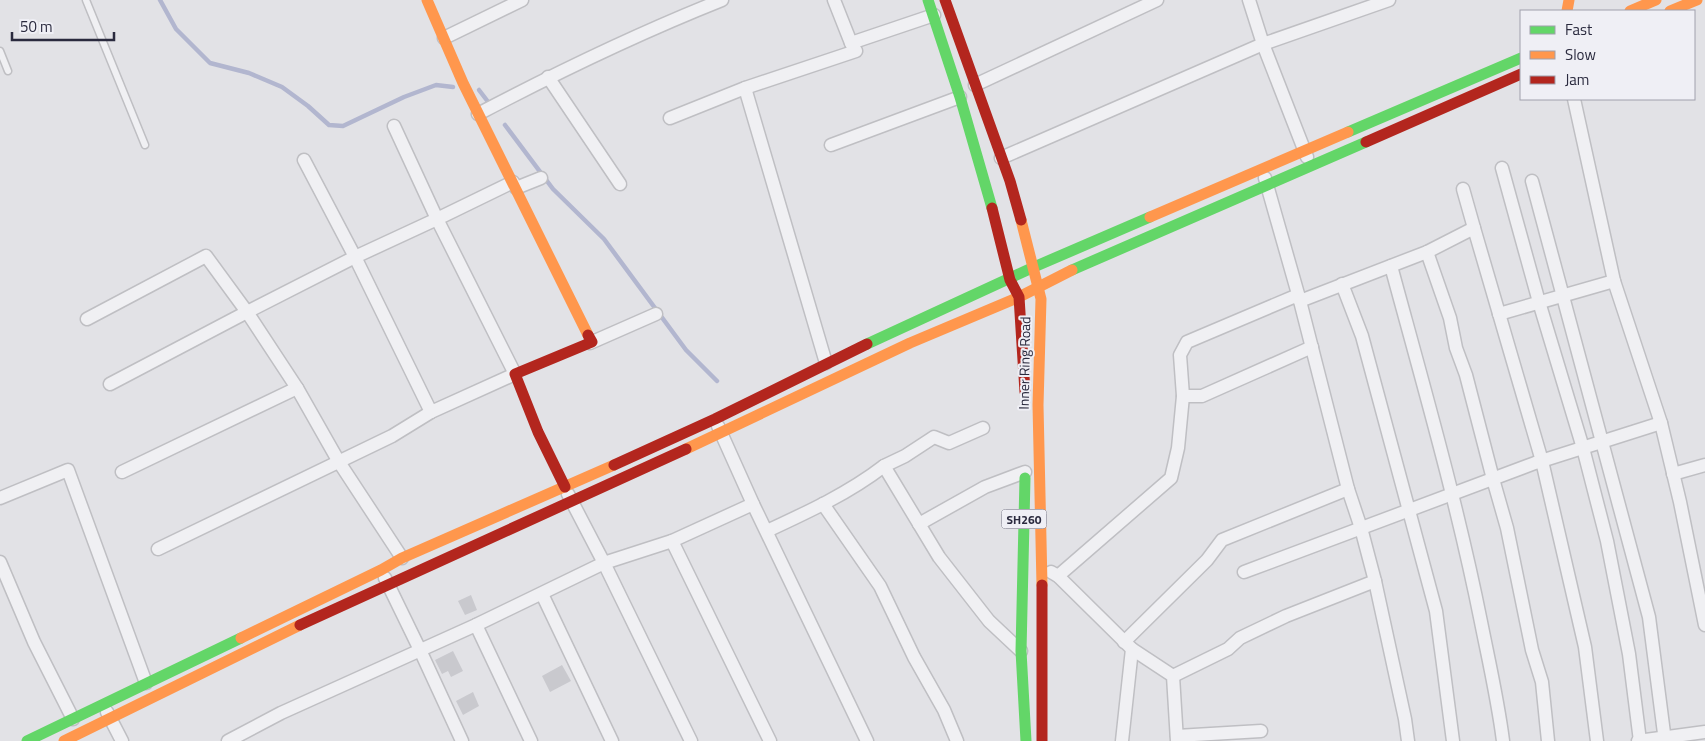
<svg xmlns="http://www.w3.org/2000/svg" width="1705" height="741" viewBox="0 0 1705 741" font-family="'Titillium Web',sans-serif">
  <rect width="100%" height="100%" fill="#e2e2e6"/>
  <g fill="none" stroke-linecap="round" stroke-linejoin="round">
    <g stroke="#b2b6cf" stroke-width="4.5">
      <polyline points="160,0 176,29 210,63 249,73 282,87 308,106 329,125 343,126 404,97 436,85 453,87"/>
      <polyline points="479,90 492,107"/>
      <polyline points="505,125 553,189 604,239 686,350 717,381"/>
    </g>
  </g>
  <g fill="#c9c9ce">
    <polygon points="471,595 477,610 465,615 458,601"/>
    <polygon points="453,651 463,671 451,677 448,671 442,674 435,660"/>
    <polygon points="562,665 571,681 550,692 542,676"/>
    <polygon points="473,692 479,706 463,715 456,701"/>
  </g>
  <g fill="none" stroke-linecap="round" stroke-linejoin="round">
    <defs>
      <g id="lane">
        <polyline points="86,0 145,145"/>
        <polyline points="0,51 8,71"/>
      </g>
      <g id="street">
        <polyline points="834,0 851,43 934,15"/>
        <polyline points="1249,0 1263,44 1307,157"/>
        <polyline points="444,38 522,0"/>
        <polyline points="548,77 620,184"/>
        <polyline points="975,85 1157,0"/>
        <polyline points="745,88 856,51 851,43"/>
        <polyline points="1574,99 1614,281 1661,423 1680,502 1705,625"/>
        <path d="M478,114C558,72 639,33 722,0"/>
        <polyline points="670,118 745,88 826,363"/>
        <polyline points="394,126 437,219 355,257 247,312 297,388 339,462 402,558"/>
        <polyline points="831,145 960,97"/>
        <polyline points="1001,158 1263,44 1389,0"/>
        <polyline points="304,160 355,257 431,412"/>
        <polyline points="1502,168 1539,302 1583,448 1607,541 1629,654 1640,741"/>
        <polyline points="1265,178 1300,301 1348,489 1361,528 1375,581 1405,719 1408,741"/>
        <polyline points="1532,181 1649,617 1665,741"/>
        <polyline points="516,188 541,178"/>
        <polyline points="1463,189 1474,228"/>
        <polyline points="1427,252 1450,318 1456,348 1466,375 1493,479 1507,528 1532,650 1542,682 1548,741"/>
        <path d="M1391,266C1423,384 1457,502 1481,622C1489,662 1498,701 1503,741"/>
        <polyline points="1342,284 1362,336 1436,611 1453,741"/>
        <polyline points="1300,301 1427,252 1474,228 1542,461 1585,647 1597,741"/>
        <polyline points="1499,314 1614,281"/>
        <polyline points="87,319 206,256 247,312 110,384"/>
        <polyline points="590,343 656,314"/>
        <polyline points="1183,396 1202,396 1312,347"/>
        <polyline points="718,426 753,504 867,741"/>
        <polyline points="884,466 905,456 934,437 949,443 983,428"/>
        <polyline points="122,472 297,388"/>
        <polyline points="1673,474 1705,465"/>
        <polyline points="568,494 604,563 691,741"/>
        <polyline points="0,498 68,470 146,683"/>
        <polyline points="823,504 880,586 914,657 944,710 957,741"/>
        <polyline points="919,524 985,487 1025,472"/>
        <path d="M767,531C808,512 849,493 884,466L939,557L989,621L1021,651"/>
        <polyline points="672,541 770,741"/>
        <polyline points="158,549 392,436 431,412 515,374 437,219 513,182"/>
        <polyline points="0,562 34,642 73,719"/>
        <polyline points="1051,572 1058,576 1132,649 1173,676 1177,741"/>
        <polyline points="1244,572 1535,463 1661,423"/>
        <polyline points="1058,576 1171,478 1178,448 1183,396 1180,355 1187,342 1298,295"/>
        <polyline points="385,578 420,650 462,741"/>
        <polyline points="542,594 612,741"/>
        <polyline points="476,625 531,741"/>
        <polyline points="1124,642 1207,560 1222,540 1348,489"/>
        <polyline points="1173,676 1228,649 1240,638 1286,616 1375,581"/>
        <polyline points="107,712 122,741"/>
        <polyline points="1177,736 1261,731"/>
        <polyline points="228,741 281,713 476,625 604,563 672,541 753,504"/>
        <polyline points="1122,741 1132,649"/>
        <polyline points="1638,741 1705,732"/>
      </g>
    </defs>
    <use href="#lane" stroke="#bfbfc3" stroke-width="9"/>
    <use href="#street" stroke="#bfbfc3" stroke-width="15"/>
    <use href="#lane" stroke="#f0f0f3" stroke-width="6"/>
    <use href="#street" stroke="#f0f0f3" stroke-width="12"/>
    <g stroke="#63d668" stroke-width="11">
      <polyline points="928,0 960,97 992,208"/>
      <polyline points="1348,132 1521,58"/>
      <polyline points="1072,270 1366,142"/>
      <polyline points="867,344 1034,267 1150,217"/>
      <polyline points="1025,478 1021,651 1026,741"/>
      <polyline points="27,741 241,638"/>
    </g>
    <g stroke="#ff974d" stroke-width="11">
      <polyline points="427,0 463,83 588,335"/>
      <polyline points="1567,11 1569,0"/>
      <polyline points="1630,11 1656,0"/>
      <polyline points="1670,11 1697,0"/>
      <polyline points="1150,217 1348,132"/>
      <polyline points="1021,220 1041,299 1038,405 1042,585"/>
      <polyline points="686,449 910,343 1019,297 1072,270"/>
      <polyline points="241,638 381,570 402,558 614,465"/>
      <polyline points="64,741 300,625"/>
    </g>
    <g stroke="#b3261e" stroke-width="11">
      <polyline points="945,0 1010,181 1021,220"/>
      <polyline points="1366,142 1521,74"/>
      <polyline points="992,208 1010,280 1019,297 1025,392"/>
      <polyline points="614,465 715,419 867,344"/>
      <polyline points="565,487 538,432 515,374 592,342 588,335"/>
      <polyline points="1042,585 1042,741"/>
      <polyline points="300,625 686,449"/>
    </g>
  </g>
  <g text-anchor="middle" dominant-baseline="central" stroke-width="4" stroke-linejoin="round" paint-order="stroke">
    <rect fill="#efeff5" stroke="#656575" stroke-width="1" x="1001.5" y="509.5" width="45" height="19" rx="4"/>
    <g font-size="12" font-weight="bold" fill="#2a2a3e">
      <text x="1024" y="519">SH260</text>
    </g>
    <g font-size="14" fill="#2a2a3e" stroke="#efeff5">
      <text transform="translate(1024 363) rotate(-89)">Inner Ring Road</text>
    </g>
  </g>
  <rect x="1520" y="10" width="175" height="90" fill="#efeff5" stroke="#a0a0ac"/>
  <rect x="1530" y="26" width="25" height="8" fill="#63d668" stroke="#a0a0ac"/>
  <text x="1565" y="35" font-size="15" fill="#2a2a3e">Fast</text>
  <rect x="1530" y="51" width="25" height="8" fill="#ff974d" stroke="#a0a0ac"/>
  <text x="1565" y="60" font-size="15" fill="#2a2a3e">Slow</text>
  <rect x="1530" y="76" width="25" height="8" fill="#b3261e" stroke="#a0a0ac"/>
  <text x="1565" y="85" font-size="15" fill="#2a2a3e">Jam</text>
  <path d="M12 32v8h102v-8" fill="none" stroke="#2a2a3e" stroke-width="2.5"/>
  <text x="20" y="32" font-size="15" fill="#2a2a3e" stroke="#efeff5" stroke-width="4" paint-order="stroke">50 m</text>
</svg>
